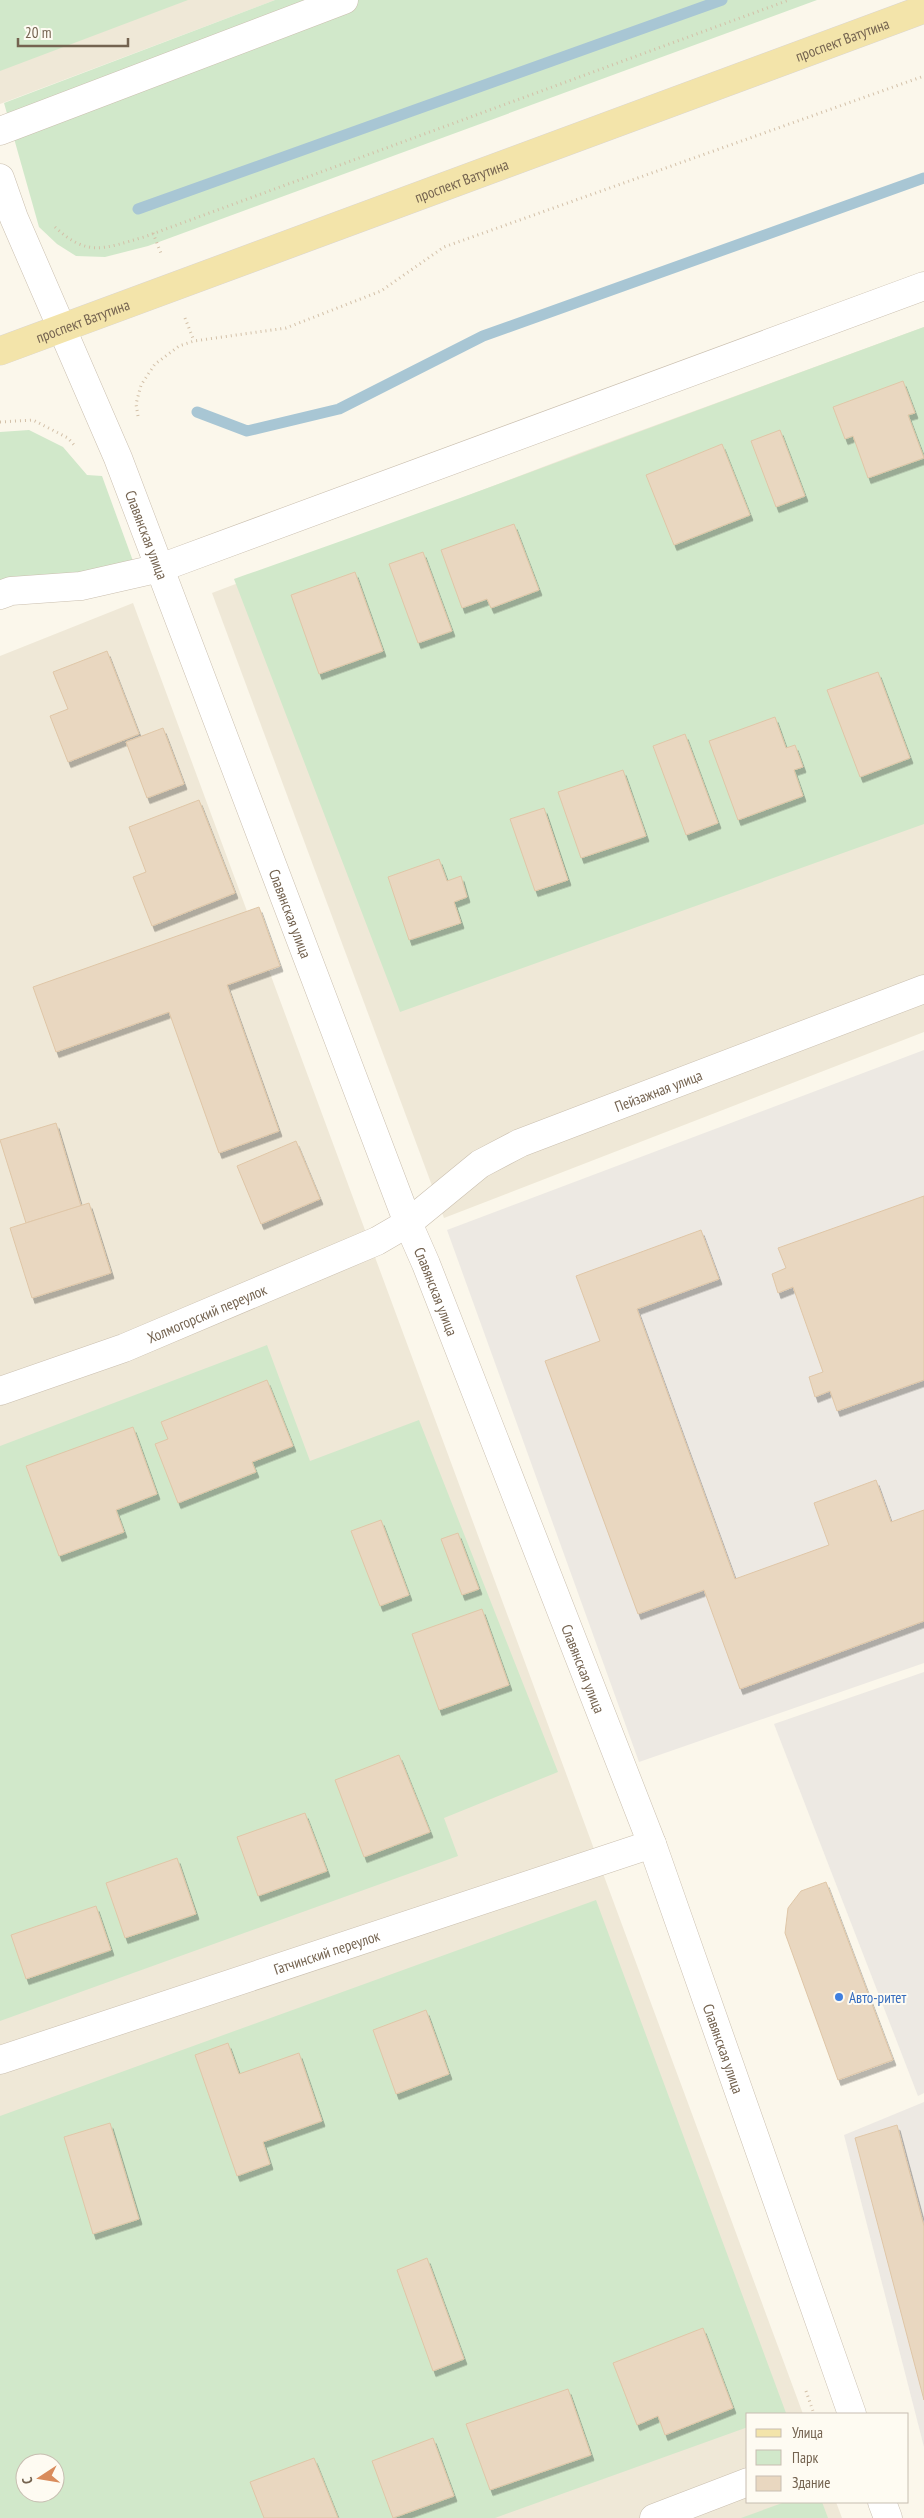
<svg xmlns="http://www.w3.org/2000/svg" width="924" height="2518" viewBox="0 0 924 2518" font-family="'PT Sans Narrow',sans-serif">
  <defs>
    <filter id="shadow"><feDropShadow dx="3" dy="5.5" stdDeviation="0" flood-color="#0004"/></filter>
  </defs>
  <rect width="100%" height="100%" fill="#fbf7eb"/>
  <g fill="#efe8d7" fill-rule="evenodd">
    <polygon points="0,0 275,0 0,104"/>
    <polygon points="924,327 924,1032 444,1218 212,593 582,452"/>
    <path d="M133,603L803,2414H748V2502H836L842,2518H0V656ZM25,2463H55V2493H25Z"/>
  </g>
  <g fill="#ede9e3">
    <polygon points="924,1050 924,1663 639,1762 447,1230"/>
    <polygon points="924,1672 924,2093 918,2096 774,1724"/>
    <polygon points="924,2102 924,2447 844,2135"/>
  </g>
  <g fill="#d1e8ca" fill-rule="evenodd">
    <polygon points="0,0 188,0 0,71"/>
    <polygon points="275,0 817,0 148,246 105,257 76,256 57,244 39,227 4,103"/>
    <path d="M924,327V824L400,1012L234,579C465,498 694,411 924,327Z"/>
    <polygon points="29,430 63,447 87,475 102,476 133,561 78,575 0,585 0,432"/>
    <polygon points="267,1345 310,1461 419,1420 558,1772 444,1818 458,1856 0,2021 0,1446"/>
    <path d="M596,1900L786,2413L748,2414V2427L495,2518H0V2116ZM25,2463H55V2493H25Z"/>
    <polygon points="785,2502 822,2502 828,2518 741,2518"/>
  </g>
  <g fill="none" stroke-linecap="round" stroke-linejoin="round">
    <g stroke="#a8c6d4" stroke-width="11">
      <polyline points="138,209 722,0"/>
      <polyline points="197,412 247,431 339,409 483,336 924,178"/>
    </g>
  </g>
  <g fill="#e9d7c0" stroke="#dfc6a7" filter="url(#shadow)">
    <polygon points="903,381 915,413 908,415 924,458 868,478 853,436 845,439 833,407"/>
    <polygon points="780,430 805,496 776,507 751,441"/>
    <polygon points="722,444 750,515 674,545 646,475"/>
    <polygon points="514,524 539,590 491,608 487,599 462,608 441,550"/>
    <polygon points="423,552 452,631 418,643 389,564"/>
    <polygon points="355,572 383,651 319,674 291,595"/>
    <polygon points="107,651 139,734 68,762 50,716 68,709 53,672"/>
    <polygon points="878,672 910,758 860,777 827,690"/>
    <polygon points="775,717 786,748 795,745 803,767 794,770 803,796 738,820 709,741"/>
    <polygon points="163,728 184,784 147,798 126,742"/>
    <polygon points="685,734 718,823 686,835 653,746"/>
    <polygon points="623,770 646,836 581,858 558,792"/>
    <polygon points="199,800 235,893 152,926 133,877 146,872 129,827"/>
    <polygon points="544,808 568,880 535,891 510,819"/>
    <polygon points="439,859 447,881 461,876 467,897 454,902 461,923 409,940 388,877"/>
    <polygon points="259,907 280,966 227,985 279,1131 219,1153 169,1012 56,1052 33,987"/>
    <polygon points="56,1123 81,1206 26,1223 0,1140"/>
    <polygon points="296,1141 320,1199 261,1224 237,1166"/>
    <polygon points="924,1196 924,1380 837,1411 830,1391 815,1397 809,1377 823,1372 793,1287 778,1293 772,1274 786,1268 778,1248"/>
    <polygon points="89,1203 111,1273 32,1298 10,1228"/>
    <polygon points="701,1230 719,1279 637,1309 735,1579 829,1545 814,1503 876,1480 891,1522 924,1510 924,1621 740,1689 704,1590 638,1614 545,1361 600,1341 576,1276"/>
    <polygon points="267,1380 293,1446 252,1462 256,1472 178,1503 155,1444 168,1439 161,1422"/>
    <polygon points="133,1427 157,1494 116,1510 124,1532 59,1556 26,1466"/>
    <polygon points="381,1520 409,1595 380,1606 351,1531"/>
    <polygon points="458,1533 479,1589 462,1595 441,1539"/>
    <polygon points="482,1609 509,1685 439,1710 412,1634"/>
    <polygon points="399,1755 430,1832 364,1857 335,1780"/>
    <polygon points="305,1813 327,1871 258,1896 237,1837"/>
    <polygon points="177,1858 196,1914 125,1938 106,1883"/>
    <polygon points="826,1882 893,2060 838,2080 785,1933 788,1908 801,1891"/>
    <polygon points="96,1906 111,1950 26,1979 11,1935"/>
    <polygon points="426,2010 449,2074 396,2094 373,2030"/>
    <polygon points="228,2043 239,2074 299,2053 322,2121 263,2142 270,2164 237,2176 195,2055"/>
    <polygon points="110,2123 139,2219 93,2234 64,2137"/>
    <polygon points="897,2125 924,2226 924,2400 855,2138"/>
    <polygon points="427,2258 464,2359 433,2371 397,2270"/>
    <polygon points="703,2328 733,2408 665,2435 658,2416 637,2425 613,2363"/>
    <polygon points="568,2389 591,2455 490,2490 466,2424"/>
    <polygon points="433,2438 454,2496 393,2518 372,2461"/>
    <polygon points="314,2458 338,2518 264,2518 250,2482"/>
  </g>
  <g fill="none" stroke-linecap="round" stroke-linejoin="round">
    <defs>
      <g id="street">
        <polyline points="0,131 344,0"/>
        <path id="s1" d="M0,178L14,218L118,458L408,1223L426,1264L652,1844L852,2414"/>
        <polyline points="0,595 11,591 81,586 160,568 924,286"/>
        <path id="s2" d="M0,1391L124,1348L377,1241L408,1223L480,1164L520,1143L924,989"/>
        <path id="s3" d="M0,2060L652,1844"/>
        <polyline points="882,2502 888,2518"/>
        <polyline points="654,2518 748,2482"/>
      </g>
      <g id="primary">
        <path id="s4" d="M0,351L924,9"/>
      </g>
    </defs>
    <use href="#street" stroke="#cabfaf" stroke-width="29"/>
    <use href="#primary" stroke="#dbd6d2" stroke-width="29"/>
    <g stroke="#d3c0a8" stroke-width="3" stroke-dasharray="1 4" stroke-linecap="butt">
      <path d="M55,227C88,258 105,248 144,237L789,0"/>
      <polyline points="153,233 162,256"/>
      <polyline points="185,318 194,341"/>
      <polyline points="138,416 136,404 141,385 155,364 179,346 194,341 286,328 381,291 444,247 924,76"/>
      <polyline points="0,422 33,420 68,438 75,446"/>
      <polyline points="806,2391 814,2414"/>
    </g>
    <use href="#street" stroke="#fff" stroke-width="28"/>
    <use href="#primary" stroke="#f3e4aa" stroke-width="28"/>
  </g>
  <circle fill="#3f7fe0" stroke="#fefbf2" stroke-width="2" cx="839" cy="1997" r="5"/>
  <g text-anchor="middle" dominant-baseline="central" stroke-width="4" stroke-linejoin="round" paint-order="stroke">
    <g font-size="15" fill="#746350" stroke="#fefbf2">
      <text stroke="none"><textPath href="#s4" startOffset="898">проспект Ватутина</textPath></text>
      <text stroke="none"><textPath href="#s4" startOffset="492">проспект Ватутина</textPath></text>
      <text stroke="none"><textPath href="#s4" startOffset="88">проспект Ватутина</textPath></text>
      <text stroke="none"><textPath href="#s1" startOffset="386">Славянская улица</textPath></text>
      <text stroke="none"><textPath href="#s1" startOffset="791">Славянская улица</textPath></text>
      <text stroke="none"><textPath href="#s2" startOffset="728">Пейзажная улица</textPath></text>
      <text stroke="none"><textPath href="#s1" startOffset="1196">Славянская улица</textPath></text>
      <text stroke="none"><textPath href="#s2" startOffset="221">Холмогорский переулок</textPath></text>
      <text stroke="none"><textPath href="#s1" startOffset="1601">Славянская улица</textPath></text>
      <text stroke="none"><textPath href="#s3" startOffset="344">Гатчинский переулок</textPath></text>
      <text stroke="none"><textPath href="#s1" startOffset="2006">Славянская улица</textPath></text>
    </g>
    <g font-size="15" fill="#366cbe" stroke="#fefbf2" text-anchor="start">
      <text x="849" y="1997">Авто-ритет</text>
    </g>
  </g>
  <rect x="746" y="2413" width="162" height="90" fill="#fefbf2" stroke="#c7beb1"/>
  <rect x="756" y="2429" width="25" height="8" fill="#f3e4aa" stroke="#c7beb1"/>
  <text x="792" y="2438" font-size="15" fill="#746350">Улица</text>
  <rect x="756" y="2450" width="25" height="15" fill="#d1e8ca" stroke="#c7beb1"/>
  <text x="792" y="2463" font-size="15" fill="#746350">Парк</text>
  <rect x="756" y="2476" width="25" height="15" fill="#e9d7c0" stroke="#c7beb1"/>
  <text x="792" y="2488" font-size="15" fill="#746350">Здание</text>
  <g transform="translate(40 2478) rotate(258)"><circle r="24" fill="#fefbf2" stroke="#c7beb1"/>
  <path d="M0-4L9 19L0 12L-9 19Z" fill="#d98c5c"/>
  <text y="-8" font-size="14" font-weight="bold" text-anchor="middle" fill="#746350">С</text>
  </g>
  <path d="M18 38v8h110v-8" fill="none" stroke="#746350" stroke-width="2.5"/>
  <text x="25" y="38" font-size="15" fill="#746350" stroke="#fefbf2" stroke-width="4" paint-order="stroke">20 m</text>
</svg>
